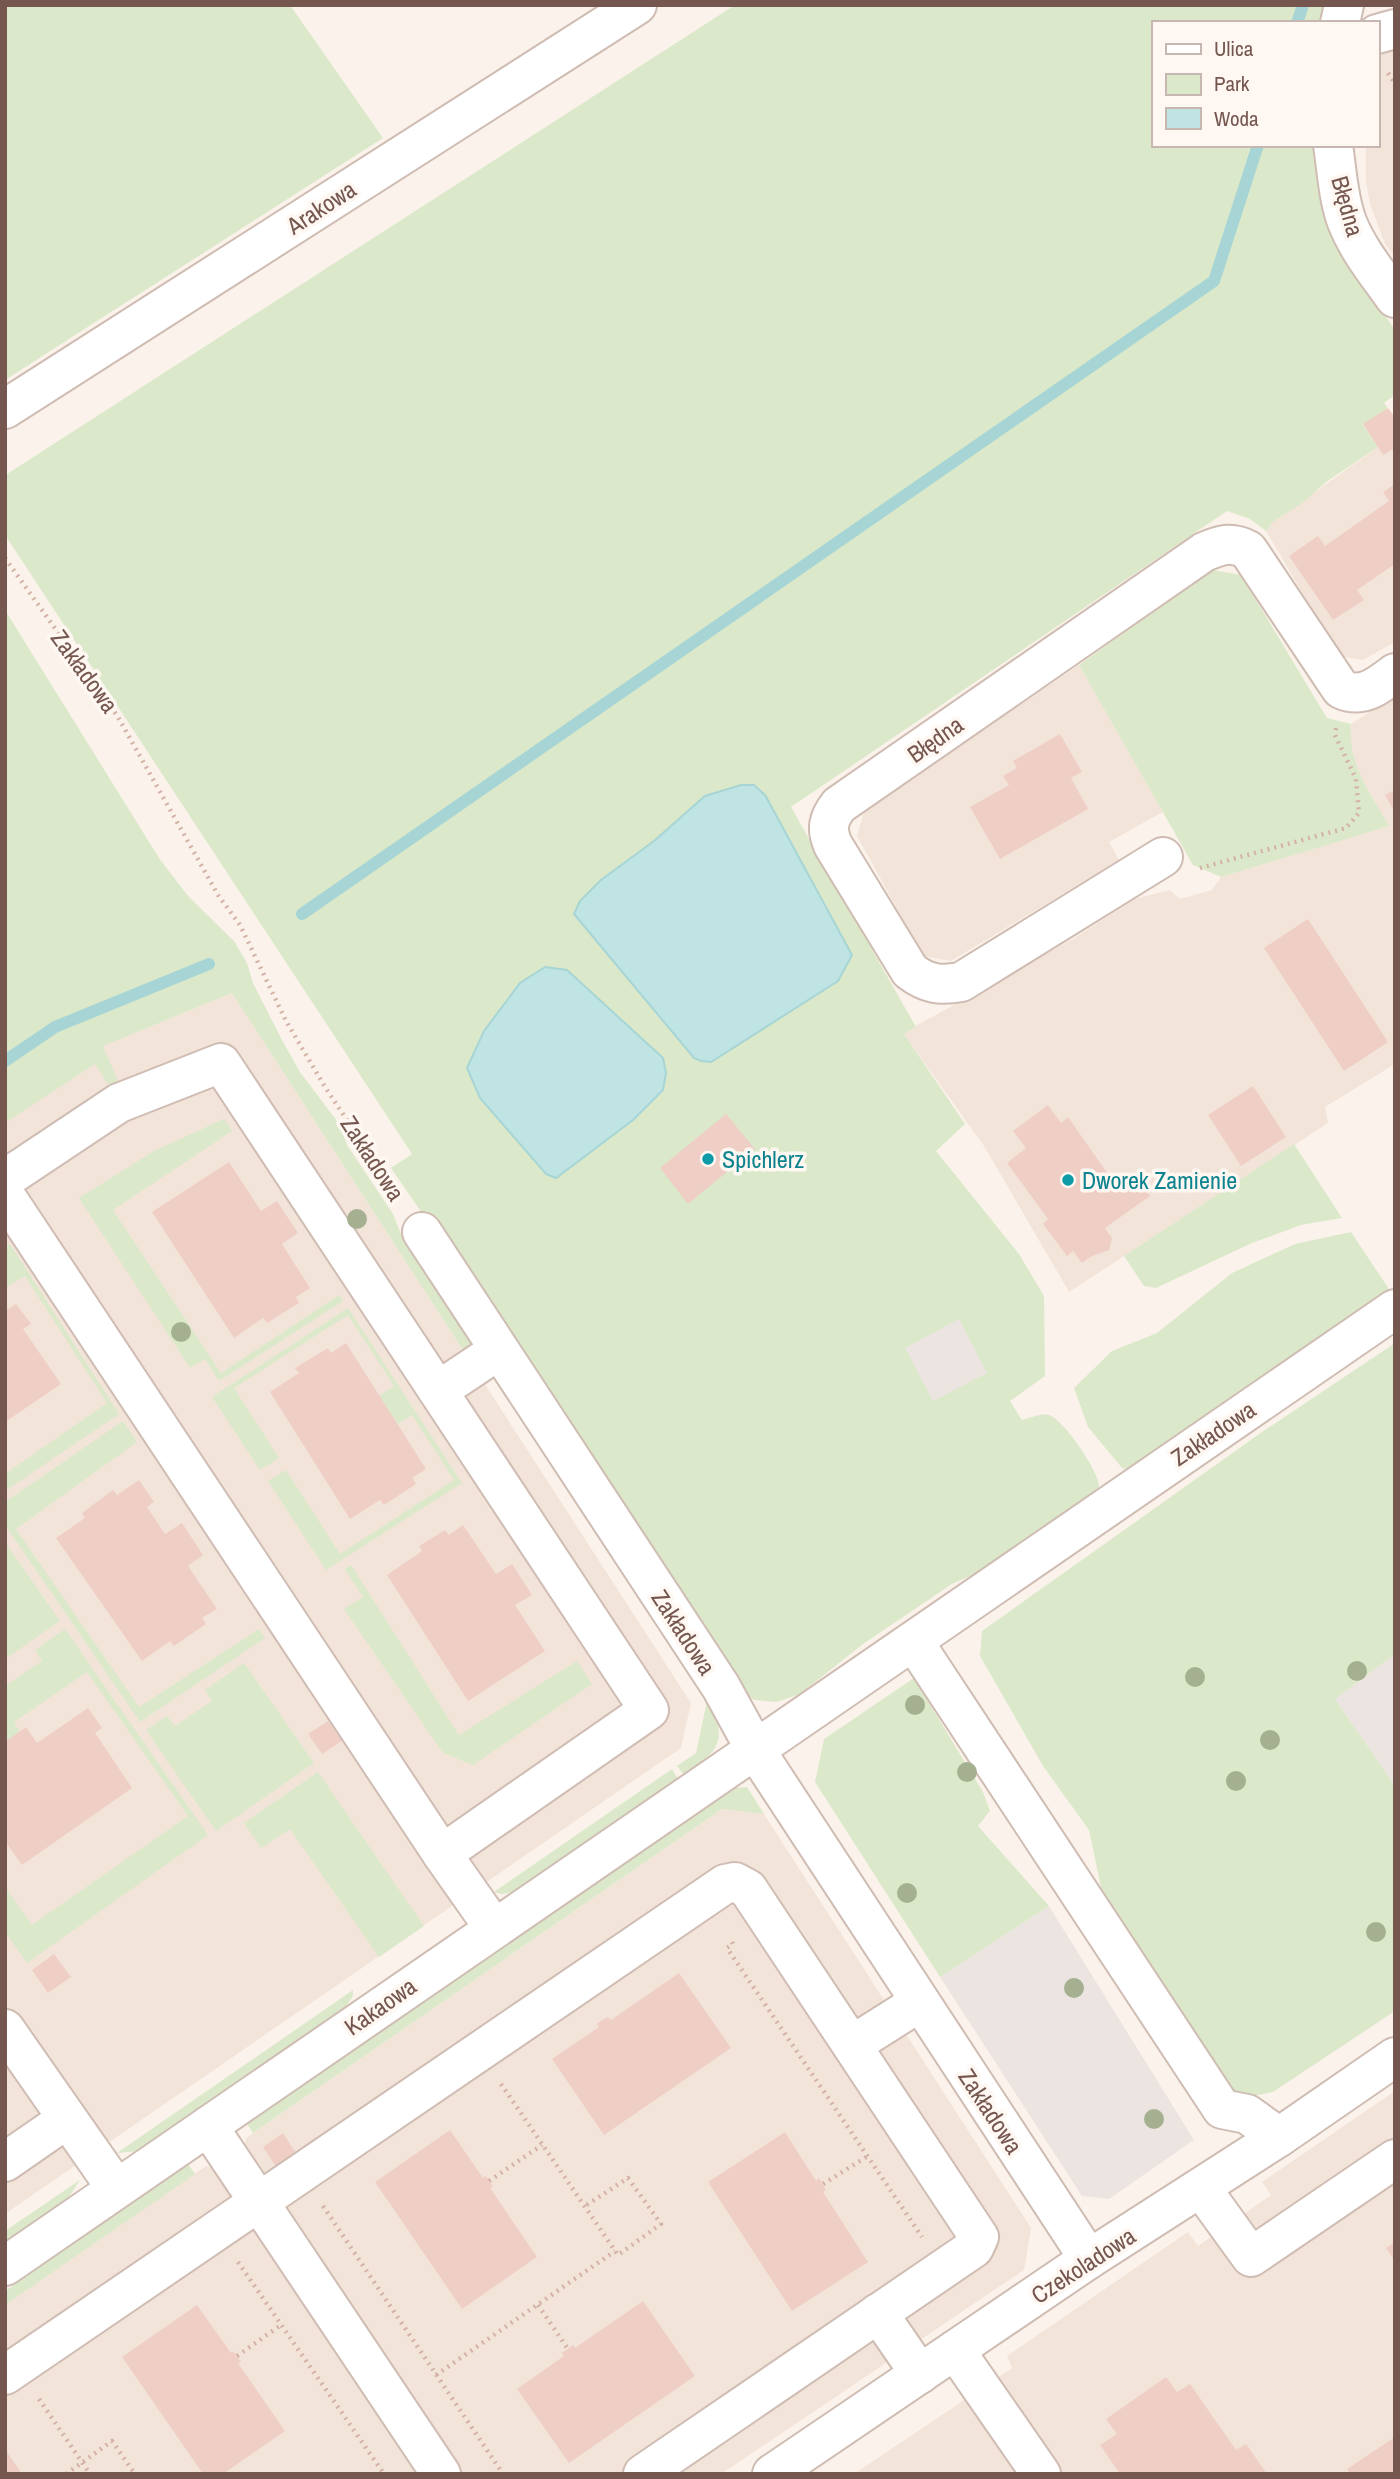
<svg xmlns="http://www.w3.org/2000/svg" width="1400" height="2479" viewBox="0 0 1400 2479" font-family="'Archivo Narrow',sans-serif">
  <rect width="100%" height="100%" fill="#fbf3eb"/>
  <g fill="#f3e4da">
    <polygon points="1395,9 1395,257 1385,244 1370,204 1366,182 1366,145 1377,145 1377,58 1381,56 1377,50 1383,17"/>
    <polygon points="1388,408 1395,418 1395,642 1363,660 1339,656 1266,531 1273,522 1378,447 1363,424"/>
    <polygon points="1079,665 1163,812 1109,842 1119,860 951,961 923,956 857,836 865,809"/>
    <polygon points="1395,696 1395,1064 1325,1107 1328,1123 1069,1292 984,1146 903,1033 1073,939 1134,899 1170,890 1180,899 1212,890 1221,877 1388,826 1356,768 1350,738 1351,724"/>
    <polygon points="232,993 691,1703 681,1748 5,2214 5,1103 102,1046"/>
    <polygon points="722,1809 764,1814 1031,2228 1024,2270 721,2474 5,2474 5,2305 206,2166 212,2168 221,2177 245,2146 246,2138"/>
    <polygon points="1395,2091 1395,2474 854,2474 1012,2368 1007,2356 1188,2232 1198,2246 1271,2195 1262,2182"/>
  </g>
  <g fill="#ebe4e0">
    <polygon points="959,1319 988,1373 933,1402 904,1348"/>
    <polygon points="1395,1654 1395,1786 1335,1699"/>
    <polygon points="1049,1906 1194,2140 1109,2199 1082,2196 940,1977"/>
  </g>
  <g fill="#dbe9ca" fill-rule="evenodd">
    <polygon points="5,5 290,5 383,138 5,380"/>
    <path d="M735,5H1331L1327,23H1153V145H1321L1340,250L1395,330V395L1384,403L1388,408L1363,425L1378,447L1326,482L1305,501L1273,522L1266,531L1250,519L1227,511L791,807L916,1027L904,1034L965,1124L936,1151L1019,1254L1044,1296L1045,1376L1010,1401L1022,1420C1031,1418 1041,1413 1049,1415C1063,1419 1099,1471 1099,1486C1099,1490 1097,1493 1097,1497L984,1570L952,1584L863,1644L800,1694L777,1702L754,1700L731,1681L705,1625L391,1168L412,1154L5,535L7,474ZM765,795L852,955L838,981L711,1062L701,1061L694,1057L574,914L601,880L654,841ZM545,967L634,1033L663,1058L484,1031L520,983ZM959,1319L987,1373L933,1401L905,1348Z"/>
    <path d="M1213,570L1241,575L1327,718L1351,724C1347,763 1371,794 1389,826L1221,877L1193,865L1079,665Z"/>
    <polygon points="5,610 159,858 188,896 234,941 247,963 253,983 282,1040 300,1072 340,1125 347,1145 393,1214 401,1234 474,1347 470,1361 232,993 103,1046 120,1086 112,1090 95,1064 5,1123"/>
    <polygon points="224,1119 232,1131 113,1210 221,1373 339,1295 343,1301 219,1381 205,1359 190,1368 79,1198 154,1151"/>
    <polygon points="1294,1144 1342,1218 1301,1225 1252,1243 1156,1288 1144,1286 1124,1256"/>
    <polygon points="1351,1232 1393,1295 1137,1472 1122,1468 1088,1427 1074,1388 1112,1351 1157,1333 1232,1273 1295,1244"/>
    <polygon points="10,1244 119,1414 5,1491 5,1474 107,1403 25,1276 5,1288 5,1247"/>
    <polygon points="348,1308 462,1483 326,1570 268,1481 286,1470 340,1554 454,1480 412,1415 398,1424 379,1396 394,1386 348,1315 234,1388 279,1458 260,1470 212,1397"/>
    <polygon points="1395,1343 1395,1654 1335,1699 1395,1786 1395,2011 1273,2092 1228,2101 1108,1921 1089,1830 1043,1766 980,1656 982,1631 1262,1432"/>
    <polygon points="123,1421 137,1442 16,1529 139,1707 259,1629 265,1638 140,1722 5,1525 5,1502"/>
    <polygon points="5,1542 60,1621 5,1659"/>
    <polygon points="351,1565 459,1735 577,1661 592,1684 473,1765 443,1753 344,1609 363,1597 345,1569"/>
    <polygon points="65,1629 208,1835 27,1963 5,1932 5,1887 32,1925 188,1816 87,1672 14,1722 20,1732 5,1742 5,1686 42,1661 35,1650"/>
    <polygon points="244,1663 314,1763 216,1831 146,1730 167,1716 175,1726 212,1701 205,1690"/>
    <polygon points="914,1678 983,1792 990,1811 978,1826 1049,1906 940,1977 815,1782 824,1739"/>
    <path d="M707,1701C731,1741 717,1752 684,1775L677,1766L696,1753Z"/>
    <polygon points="672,1769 678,1779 514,1892 502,1894 494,1892"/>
    <polygon points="318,1772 424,1926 379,1957 290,1829 261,1848 244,1823"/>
    <polygon points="747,1787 764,1814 722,1809 253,2133 247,2124 725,1792 735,1788"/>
    <polygon points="353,1990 353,1996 342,2012 140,2151 117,2153"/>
    <polygon points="188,2164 195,2174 5,2305 5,2291"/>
    <polygon points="80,2180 67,2200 5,2243 5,2231"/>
  </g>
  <g fill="#c0e4e4" stroke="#a7d5d5" stroke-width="2">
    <polygon points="741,785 754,785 765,795 852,955 838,981 711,1062 701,1061 694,1058 574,914 580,901 601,880 654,841 705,796"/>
    <polygon points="545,967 567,970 663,1058 666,1073 663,1090 633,1120 556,1178 546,1174 480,1098 467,1068 484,1031 520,983"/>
  </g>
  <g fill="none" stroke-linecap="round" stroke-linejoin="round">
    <g stroke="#a7d5d5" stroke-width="12">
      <polyline points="1297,23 1303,5"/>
      <polyline points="302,914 1214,281 1258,145"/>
      <polyline points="5,1061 55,1027 209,964"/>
    </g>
  </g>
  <g fill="#efcfc5">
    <polygon points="1388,408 1395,418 1395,448 1383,455 1363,424"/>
    <polygon points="1395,484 1395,564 1357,590 1364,600 1333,620 1289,556 1318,536 1325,546 1389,501 1383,492"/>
    <polygon points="1060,734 1082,772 1071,778 1088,809 1000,859 970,807 1009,785 1003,776 1017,768 1013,761"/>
    <polygon points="1395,790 1395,813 1385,795"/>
    <polygon points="1308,919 1388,1042 1344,1071 1264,948"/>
    <polygon points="1253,1086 1286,1137 1241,1166 1208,1115"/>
    <polygon points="1048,1105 1061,1123 1068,1117 1110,1177 1117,1172 1130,1191 1142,1183 1150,1196 1105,1228 1112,1238 1109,1250 1092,1256 1082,1263 1073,1251 1067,1256 1043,1224 1048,1219 1007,1163 1026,1148 1013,1131"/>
    <polygon points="726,1114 755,1149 688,1204 660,1168"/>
    <polygon points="229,1162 261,1211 277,1201 298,1233 282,1244 310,1288 296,1297 299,1303 267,1323 263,1318 234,1338 152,1212"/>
    <polygon points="16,1304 31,1324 23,1329 61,1384 5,1422 5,1311"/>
    <polygon points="346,1343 426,1469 412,1478 416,1484 384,1505 380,1500 350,1519 270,1392 299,1373 295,1368 328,1348 331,1353"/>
    <polygon points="139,1480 154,1502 147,1507 165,1534 182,1523 203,1555 188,1566 217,1609 202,1618 206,1624 174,1646 170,1641 142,1661 56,1538 85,1518 82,1513 113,1490 117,1495"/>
    <polygon points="463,1525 496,1574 512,1564 532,1595 515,1605 545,1651 468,1701 387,1575 422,1551 419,1546 445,1530 449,1535"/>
    <polygon points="88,1708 102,1728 95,1733 132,1788 22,1865 5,1841 5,1742 26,1727 37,1743"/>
    <polygon points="328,1721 342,1741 322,1754 308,1734"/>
    <polygon points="54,1954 71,1977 48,1993 32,1970"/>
    <polygon points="679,1973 731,2048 604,2135 552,2059 599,2027 597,2024 602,2020 608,2017 611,2020"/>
    <polygon points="450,2130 483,2178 486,2176 493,2187 490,2188 537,2257 462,2309 375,2182"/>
    <polygon points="785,2132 816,2181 819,2178 826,2190 823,2192 868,2262 792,2311 708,2182"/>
    <polygon points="283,2133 299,2158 279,2171 263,2147"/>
    <polygon points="1395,2242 1395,2261 1386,2248"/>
    <polygon points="643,2301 695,2376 569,2463 517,2389 564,2356 562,2353 568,2349 573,2345 575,2348"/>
    <polygon points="197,2305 231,2353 233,2351 241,2362 238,2363 285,2431 223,2474 203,2474 122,2357"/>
    <polygon points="1166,2377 1177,2392 1190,2384 1236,2450 1246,2444 1267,2474 1120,2474 1100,2445 1117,2434 1106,2419"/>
    <polygon points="1395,2437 1395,2474 1350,2474 1347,2469"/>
    <polygon points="5,2449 22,2474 5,2474"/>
  </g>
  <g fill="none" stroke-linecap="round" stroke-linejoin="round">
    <defs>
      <g id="minor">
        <polyline points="1340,23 1344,5"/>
        <polyline points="1377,34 1395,29"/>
        <path d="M1333,145C1337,171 1338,198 1347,222C1358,250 1378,274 1395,298"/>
        <polyline points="5,409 637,5"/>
        <path d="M1163,857L961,982C940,986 927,984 910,971L833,845C826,829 828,819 839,805L1204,552C1220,545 1231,541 1248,550L1341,689C1362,699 1378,686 1395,673"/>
        <polyline points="5,1179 119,1103 221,1063 649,1710 442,1854 5,1195"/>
        <polyline points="422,1232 721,1687 756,1751 1089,2259"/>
        <polyline points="439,1390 499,1350"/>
        <polyline points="914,1642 1222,2109 1247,2114 1279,2137"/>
        <polyline points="442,1854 494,1928"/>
        <polyline points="5,2029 116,2188"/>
        <polyline points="852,2045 920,2002"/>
        <polyline points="208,2126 441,2474"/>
        <polyline points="5,2162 67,2119"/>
        <polyline points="1201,2188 1251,2257 1395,2159"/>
        <polyline points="5,2266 1395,1309"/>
        <polyline points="878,2313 920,2374"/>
        <polyline points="955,2350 1041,2474"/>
        <polyline points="5,2375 725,1884 735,1882 748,1889 979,2237 974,2248 643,2474"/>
        <polyline points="772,2474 1089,2259 1279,2137 1395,2057"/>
      </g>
    </defs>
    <use href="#minor" stroke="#cfbcb3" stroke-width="42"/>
    <g stroke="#d4b2a7" stroke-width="4.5" stroke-dasharray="2 5" stroke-linecap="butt">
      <polyline points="1388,73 1395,84"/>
      <polyline points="5,558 118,717 218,895 240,925 286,1021 325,1087 400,1200"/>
      <polyline points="1200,868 1346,828 1359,813 1356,779 1335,735 1336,728"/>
      <polyline points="732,1942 733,1944 727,1948 922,2237"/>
      <polyline points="501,2084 618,2255 661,2224 628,2178 585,2206"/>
      <polyline points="489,2181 542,2145"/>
      <polyline points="823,2184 868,2156"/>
      <polyline points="323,2206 503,2474"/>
      <polyline points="238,2262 384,2474"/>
      <polyline points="538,2305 568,2349"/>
      <polyline points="237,2356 281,2325"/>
      <polyline points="436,2375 615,2251"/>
      <polyline points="39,2399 90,2474"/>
      <polyline points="66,2474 112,2441 135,2474"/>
    </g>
    <use href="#minor" stroke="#fff" stroke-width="38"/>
  </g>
  <g fill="#a5b091">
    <circle cx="357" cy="1219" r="10"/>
    <circle cx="181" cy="1332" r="10"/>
    <circle cx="1357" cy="1671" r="10"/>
    <circle cx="1195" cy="1677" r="10"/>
    <circle cx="915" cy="1705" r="10"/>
    <circle cx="1270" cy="1740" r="10"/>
    <circle cx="967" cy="1772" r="10"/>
    <circle cx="1236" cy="1781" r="10"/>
    <circle cx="907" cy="1893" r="10"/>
    <circle cx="1376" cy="1932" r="10"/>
    <circle cx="1074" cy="1988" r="10"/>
    <circle cx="1154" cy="2119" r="10"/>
  </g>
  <g fill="#0f9aa8" stroke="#fef7f2" stroke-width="2.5">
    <circle cx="708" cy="1159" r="7"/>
    <circle cx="1068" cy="1180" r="7"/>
  </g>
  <g text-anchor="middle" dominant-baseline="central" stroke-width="7" stroke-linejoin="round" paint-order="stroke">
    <g font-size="24" fill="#75574f" stroke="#fef7f2">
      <text transform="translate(1348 206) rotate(74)">Błędna</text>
      <text transform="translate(321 207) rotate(-33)">Arakowa</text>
      <text transform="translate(85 671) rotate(54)">Zakładowa</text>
      <text transform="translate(935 739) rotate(-35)">Błędna</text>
      <text transform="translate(373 1158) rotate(57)">Zakładowa</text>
      <text transform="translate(1213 1433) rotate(-34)">Zakładowa</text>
      <text transform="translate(684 1632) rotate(57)">Zakładowa</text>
      <text transform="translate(380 2006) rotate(-35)">Kakaowa</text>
      <text transform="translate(991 2111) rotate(57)">Zakładowa</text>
      <text transform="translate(1083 2265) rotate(-33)">Czekoladowa</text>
    </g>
    <g font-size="24" fill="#0d838f" stroke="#fef7f2" text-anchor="start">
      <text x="722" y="1159">Spichlerz</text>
      <text x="1082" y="1180">Dworek Zamienie</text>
    </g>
  </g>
  <rect width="1400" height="2479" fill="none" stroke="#75574f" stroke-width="14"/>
  <rect x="1152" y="21" width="228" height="126" fill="#fef7f2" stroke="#c7b7b1" stroke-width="2"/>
  <rect x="1166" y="44" width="35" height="10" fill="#ffffff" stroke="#c7b7b1" stroke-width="2"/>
  <text x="1214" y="56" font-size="21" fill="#75574f">Ulica</text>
  <rect x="1166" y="74" width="35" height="21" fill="#dbe9ca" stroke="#c7b7b1" stroke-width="2"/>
  <text x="1214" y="91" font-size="21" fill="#75574f">Park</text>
  <rect x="1166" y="108" width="35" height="21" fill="#c0e4e4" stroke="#c7b7b1" stroke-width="2"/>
  <text x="1214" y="126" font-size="21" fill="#75574f">Woda</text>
</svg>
